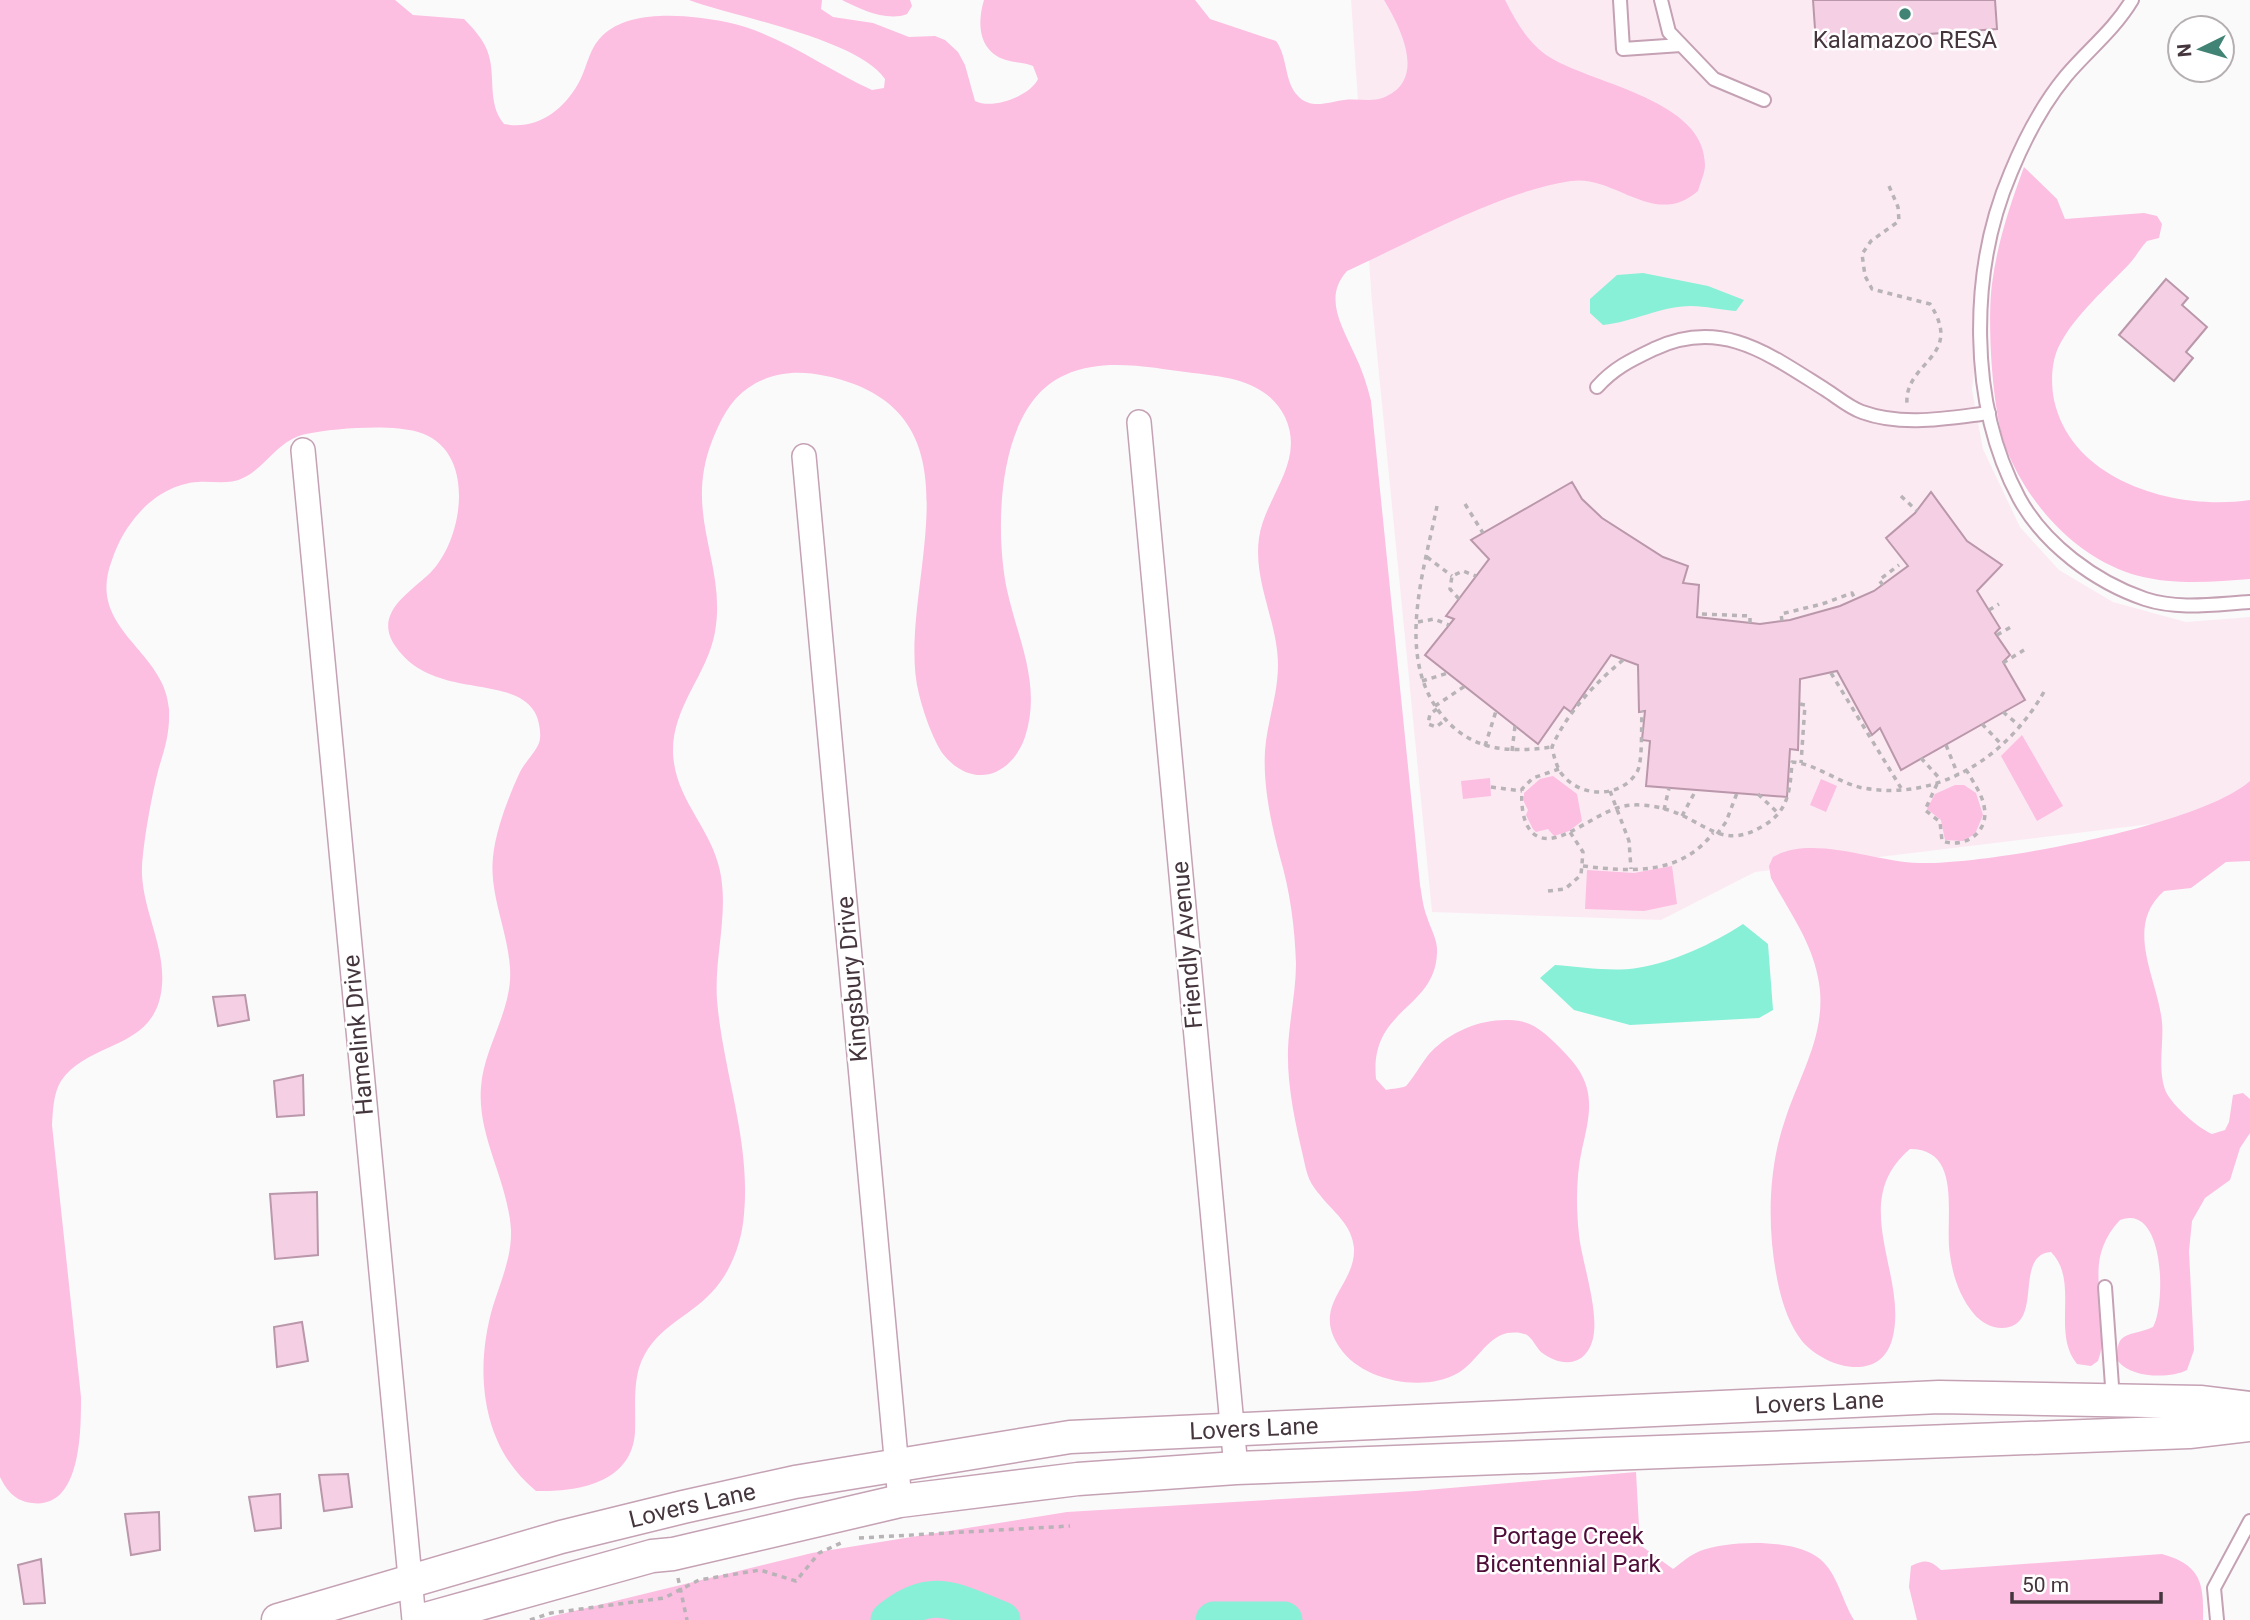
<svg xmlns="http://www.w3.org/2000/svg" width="2250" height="1620" viewBox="0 0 2250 1620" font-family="Roboto,sans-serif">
  <rect width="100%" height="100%" fill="#fafafa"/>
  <polygon fill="#fceaf3" points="1351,0 2130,0 2063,79 2010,174 1988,250 1972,390 1983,449 2020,527 2059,570 2113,602 2186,622 2250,617 2250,812 1755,872 1661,920 1432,912 1372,303"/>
  <g fill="#fcbee1">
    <path d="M0,0H395L413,15L464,19C473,28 482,38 487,50C497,75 486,102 504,124C536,130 562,112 578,84C587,69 588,50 602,36C630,8 691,15 726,22C779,33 824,68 872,90L884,88L885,79C858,39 735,17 689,0H822L821,9L833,17L873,23L909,37L935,36L945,40L958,52L965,65L975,101C993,110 1030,96 1038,79L1033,66C1024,62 1015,63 1006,60C978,51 977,23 984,0H1195L1210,19L1276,41C1288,57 1284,82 1298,96C1311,110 1329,102 1344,100C1359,98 1374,103 1387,96C1427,77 1399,25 1384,0H1505C1516,22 1529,45 1551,58C1596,85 1705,100 1705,165C1705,173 1700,183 1698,191C1693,195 1686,200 1680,202C1644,215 1608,175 1571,181C1501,191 1413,241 1347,271C1323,297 1342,326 1354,353C1362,369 1367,385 1371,401L1420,885C1422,896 1423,907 1427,917C1431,930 1438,940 1437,953C1435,1010 1369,1008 1376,1079L1386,1090C1392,1088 1400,1089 1406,1086C1410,1083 1427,1055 1431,1052C1451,1031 1481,1019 1509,1020C1533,1020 1546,1034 1563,1051C1596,1084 1592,1107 1582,1149C1576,1176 1576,1207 1579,1235C1582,1263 1601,1315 1592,1342C1584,1367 1560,1367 1541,1352C1536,1347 1533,1339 1527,1335C1521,1332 1514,1332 1507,1333C1486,1338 1476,1363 1458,1373C1424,1393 1362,1381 1340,1348C1310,1305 1356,1286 1354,1248C1352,1224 1333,1212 1320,1195C1308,1181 1307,1174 1303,1156C1295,1122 1287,1085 1288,1050C1289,1021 1296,992 1296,964C1295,928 1290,891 1280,857C1271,823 1263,786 1265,751C1267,722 1278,695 1278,665C1278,622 1253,582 1259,538C1265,496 1306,462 1285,417C1267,381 1228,377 1193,373C1151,368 1104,357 1065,375C997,404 994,528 1007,590C1018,640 1042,685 1025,737C1011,777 972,790 943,754C933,740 923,711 919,694C894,597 986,431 851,383C816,371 780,366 748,388C730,400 720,421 712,441C683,516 727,563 715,632C707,676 672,706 673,753C675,800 711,827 720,871C729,914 714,957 717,1000C723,1072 751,1141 744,1214C742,1242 731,1272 712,1292C686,1320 652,1328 639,1368C633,1390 636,1410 635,1432C632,1483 578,1492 536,1491C481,1447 474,1370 493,1306C501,1281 512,1256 511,1230C508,1180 477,1137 481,1087C484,1046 513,1010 510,968C508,931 489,895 493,857C496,829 508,798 520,772C525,762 535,753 539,743C542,735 539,718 534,711C510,674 433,700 396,647C373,615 406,595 428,575C464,542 478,449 418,432C391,424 335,428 306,434C277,440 267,467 243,478C229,485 213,481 198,482C176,483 154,496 140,512C127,526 118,542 112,560C85,630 165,649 169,709C170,730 166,745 160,764C153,787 141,852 142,875C144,913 165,947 162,985C157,1051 90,1039 61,1081C53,1094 53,1111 52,1125L81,1397C81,1428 82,1510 32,1503C15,1501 7,1491 0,1477Z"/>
    <path d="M842,0H910L912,6L907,14C887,22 860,9 842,0Z"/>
    <path d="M2024,167L2057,199L2065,219L2144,213L2157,216L2162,224L2159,238L2147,241C2141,247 2137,255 2131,262C2107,288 2074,315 2058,348C2051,364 2051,384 2054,400C2072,482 2176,511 2250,500V579C2214,582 2174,585 2139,576C2078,560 2028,505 2006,448C1992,412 1987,323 1992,284C1997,244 2010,205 2024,167Z"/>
    <polygon points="2022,735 2063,806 2037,821 2001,756"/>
    <polygon points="1553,776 1577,794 1582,821 1569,831 1554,836 1548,829 1536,832 1533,829 1526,815 1528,810 1524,802 1524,793 1540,779"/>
    <polygon points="1490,778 1491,796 1463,799 1461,781"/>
    <polygon points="1821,779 1837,786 1826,812 1810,805"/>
    <path d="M2250,781V861L2226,862L2191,888L2164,891C2123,927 2158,979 2162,1022C2164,1044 2157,1070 2166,1092C2173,1106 2198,1128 2212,1134L2225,1130L2229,1122L2233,1095L2243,1093L2250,1099V1133L2240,1148L2230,1180L2205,1198L2192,1221L2189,1251L2194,1350L2187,1370C2170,1379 2130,1378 2118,1361C2114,1329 2132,1337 2153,1327C2166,1305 2165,1202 2120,1220C2076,1267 2116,1311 2098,1361L2091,1366L2077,1364C2051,1333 2080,1281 2051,1252C2012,1255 2046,1327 2002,1328C1991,1328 1981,1322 1974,1314C1960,1297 1953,1277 1950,1255C1944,1219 1964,1149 1910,1149C1846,1203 1910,1277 1892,1340C1879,1384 1824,1367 1802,1341C1790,1326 1783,1305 1779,1288C1767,1235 1767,1171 1785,1120C1800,1074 1827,1033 1819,983C1813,943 1790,913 1771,878L1769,866L1773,857C1811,834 1876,862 1919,863C1988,865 2199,826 2250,781Z"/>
    <polygon points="1955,785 1964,785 1976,793 1983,815 1975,834 1963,841 1945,840 1941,820 1927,809 1935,794"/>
    <polygon points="1672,866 1677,904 1644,911 1585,909 1587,870 1634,873"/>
    <path d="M1636,1472L1640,1545L1673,1569C1681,1563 1690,1555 1700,1551C1728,1540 1796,1538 1820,1559C1838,1574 1842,1601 1854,1620H537L812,1553L1067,1512L1415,1491Z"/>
    <path d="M2162,1554C2201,1565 2204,1583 2203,1620H1917L1909,1587L1911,1566C1925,1559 1930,1560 1941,1570Z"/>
  </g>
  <g fill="#87f0d7">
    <path d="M1643,273L1708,286L1744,300L1736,311C1721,310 1706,306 1691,306C1661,306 1633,322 1603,325L1590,313V299L1617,275Z"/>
    <path d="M1743,924L1768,944L1773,1010L1759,1018L1630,1025L1574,1010L1540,978L1555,965C1581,967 1612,972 1637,968C1674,962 1712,944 1743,924Z"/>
  </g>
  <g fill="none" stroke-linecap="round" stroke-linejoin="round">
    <g stroke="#87f0d7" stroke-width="37">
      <path d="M889,1620C932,1584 956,1602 1002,1620"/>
      <polyline points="1214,1620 1284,1620"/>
    </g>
  </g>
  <g fill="#f5d0e4" stroke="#ba97aa" stroke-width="2">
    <polygon points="1813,0 1995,0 1997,29 1888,37 1889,47 1869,49 1868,39 1816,43"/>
    <polygon points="2166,279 2188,298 2182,305 2207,327 2186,352 2193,358 2174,381 2119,335"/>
    <polygon points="1572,482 1582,499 1602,518 1663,557 1688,566 1683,583 1699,585 1697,617 1760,624 1790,620 1840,606 1874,591 1908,566 1886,538 1915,513 1931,492 1967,541 2002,565 1977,591 2000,628 1995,633 2010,655 2003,662 2025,700 1901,770 1880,728 1872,735 1837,671 1800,679 1798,750 1790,749 1787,797 1646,786 1650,741 1642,740 1645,711 1639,712 1638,665 1611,655 1571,712 1564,707 1538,744 1425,655 1454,619 1446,616 1489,559 1471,540"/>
    <polygon points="245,995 249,1020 218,1026 213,997"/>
    <polygon points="303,1075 304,1115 277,1117 274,1081"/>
    <polygon points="317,1192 318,1255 275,1259 270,1194"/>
    <polygon points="302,1322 308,1361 277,1367 274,1327"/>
    <polygon points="348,1474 352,1507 324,1511 319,1475"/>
    <polygon points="280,1494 281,1528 255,1531 249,1497"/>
    <polygon points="159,1512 160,1550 131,1555 125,1514"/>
    <polygon points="41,1559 45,1603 24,1604 18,1565"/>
  </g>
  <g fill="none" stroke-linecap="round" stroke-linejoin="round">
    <defs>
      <g id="lane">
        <polyline points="1620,0 1623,49 1681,45"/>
        <polyline points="1661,0 1669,32 1714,79 1764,100"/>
        <path d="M2132,0C2114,30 2088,50 2066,76C2042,105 2025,138 2011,172C1969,270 1968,403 2019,498C2044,544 2095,582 2145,599C2178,610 2215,604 2250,602"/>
        <path d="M1597,387C1614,368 1631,360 1654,349C1722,317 1770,355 1826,390C1837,397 1850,408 1862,412C1903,427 1948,418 1989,413"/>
        <polyline points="2105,1287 2113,1400"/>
        <polyline points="2217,1620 2214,1588 2250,1521"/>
      </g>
      <g id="street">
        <polyline points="1139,422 1236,1468"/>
        <polyline points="303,450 414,1620"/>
        <polyline points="804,456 900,1501"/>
      </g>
      <g id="secondary">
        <path id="s1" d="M278,1620L561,1537L683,1507L795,1482L1070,1437L1939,1397L2200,1402L2250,1408"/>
        <polyline points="422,1620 652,1556 673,1554 900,1501 1078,1479 1236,1468 2189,1432 2250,1425"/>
      </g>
    </defs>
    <use href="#lane" stroke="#c5a1b4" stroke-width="16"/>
    <use href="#street" stroke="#c5a1b4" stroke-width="26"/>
    <use href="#secondary" stroke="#c5a1b4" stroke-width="35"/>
    <g stroke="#b8b3b6" stroke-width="3.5" stroke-dasharray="5 5" stroke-linecap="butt">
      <path d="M1889,186L1898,207L1899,221L1871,241L1862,254L1865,276L1872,289L1930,304C1965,358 1904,361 1907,404"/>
      <polyline points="1901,496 1917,511"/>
      <polyline points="1465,504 1483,533"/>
      <path d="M1437,506C1424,571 1395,656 1441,714C1470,751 1508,753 1552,747"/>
      <polyline points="1427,557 1452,576"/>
      <polyline points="1883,585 1879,580 1899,565"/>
      <polyline points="1459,599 1450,589 1452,576 1463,571 1476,576"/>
      <polyline points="1989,610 1999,604"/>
      <polyline points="1702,614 1750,616 1750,623"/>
      <polyline points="1782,621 1781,614 1822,604 1852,593 1855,599"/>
      <polyline points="1418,622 1434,619 1449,625"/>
      <polyline points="1997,635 2011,627"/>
      <path d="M1623,660C1595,683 1566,714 1552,747C1554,757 1556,765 1561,773C1579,798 1621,799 1637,772C1643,762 1641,725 1642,711"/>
      <polyline points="2003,663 2024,650"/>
      <polyline points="1831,673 1901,788"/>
      <polyline points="1422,681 1448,673"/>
      <polyline points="1800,704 1805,705 1801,763"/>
      <polyline points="1435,706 1465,686"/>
      <polyline points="1437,709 1430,714 1428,724 1436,727 1445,720"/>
      <polyline points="2003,712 2021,727"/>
      <polyline points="1982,724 2002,745"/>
      <polyline points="1946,745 1958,775"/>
      <polyline points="1485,746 1496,711"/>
      <polyline points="1512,751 1515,726"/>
      <polyline points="1921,758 1941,780"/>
      <path d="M1559,769L1533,778L1522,789C1521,804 1522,830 1539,837C1564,847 1600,806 1632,805C1647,804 1666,808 1679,814C1711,828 1726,848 1763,826C1789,811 1790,790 1792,762C1817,764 1838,783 1863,788C1940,802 2009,755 2045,690"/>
      <path d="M1937,784L1925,810L1940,822L1942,841C1965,849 1990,832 1984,806C1982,794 1973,782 1967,771"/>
      <polyline points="1491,787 1522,791"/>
      <polyline points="1610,791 1629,841 1631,869"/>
      <polyline points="1758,794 1779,814"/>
      <polyline points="1664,810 1669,788"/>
      <polyline points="1682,816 1696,790"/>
      <polyline points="1717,834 1726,822 1737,793"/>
      <path d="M1583,866C1632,872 1681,875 1713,833"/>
      <polyline points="1548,891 1565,889 1581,875 1583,852 1570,832"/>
      <polyline points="859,1538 1070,1526"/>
      <polyline points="678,1578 687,1620"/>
      <polyline points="530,1620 551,1613 664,1598 699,1580 760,1570 796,1581 819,1553 841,1543"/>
    </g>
    <use href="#lane" stroke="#fff" stroke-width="12"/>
    <use href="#street" stroke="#fff" stroke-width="23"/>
    <use href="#secondary" stroke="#fff" stroke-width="32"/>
  </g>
  <circle fill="#418374" stroke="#fff" stroke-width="2.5" cx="1905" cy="14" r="7"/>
  <g text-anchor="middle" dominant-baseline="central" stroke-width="5" stroke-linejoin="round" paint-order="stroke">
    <g font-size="24" fill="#45363e" stroke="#fff">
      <text x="1905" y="40">Kalamazoo RESA</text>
    </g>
    <g font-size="24" fill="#45363e" stroke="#fff">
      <text transform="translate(1187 945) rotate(-95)">Friendly Avenue</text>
      <text transform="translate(852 979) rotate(-95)">Kingsbury Drive</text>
      <text transform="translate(358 1035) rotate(-95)">Hamelink Drive</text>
      <text stroke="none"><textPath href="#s1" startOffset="1564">Lovers Lane</textPath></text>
      <text stroke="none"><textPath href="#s1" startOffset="998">Lovers Lane</textPath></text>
      <text stroke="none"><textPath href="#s1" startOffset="430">Lovers Lane</textPath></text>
    </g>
    <g font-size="24" fill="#4e0c38" stroke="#fff">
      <text x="1568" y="1536">Portage Creek<tspan x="1568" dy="28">Bicentennial Park</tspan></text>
    </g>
  </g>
  <g transform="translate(2201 49) rotate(265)"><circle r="33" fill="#ffffff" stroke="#b5afb2" stroke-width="2"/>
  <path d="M0-5L12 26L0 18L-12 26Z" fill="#418374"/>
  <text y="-10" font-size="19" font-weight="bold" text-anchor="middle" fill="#45363e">N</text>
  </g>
  <path d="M2012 1592v10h149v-10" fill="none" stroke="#45363e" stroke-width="3.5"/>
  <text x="2022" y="1592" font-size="21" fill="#45363e" stroke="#ffffff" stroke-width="5" paint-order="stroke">50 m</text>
</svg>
